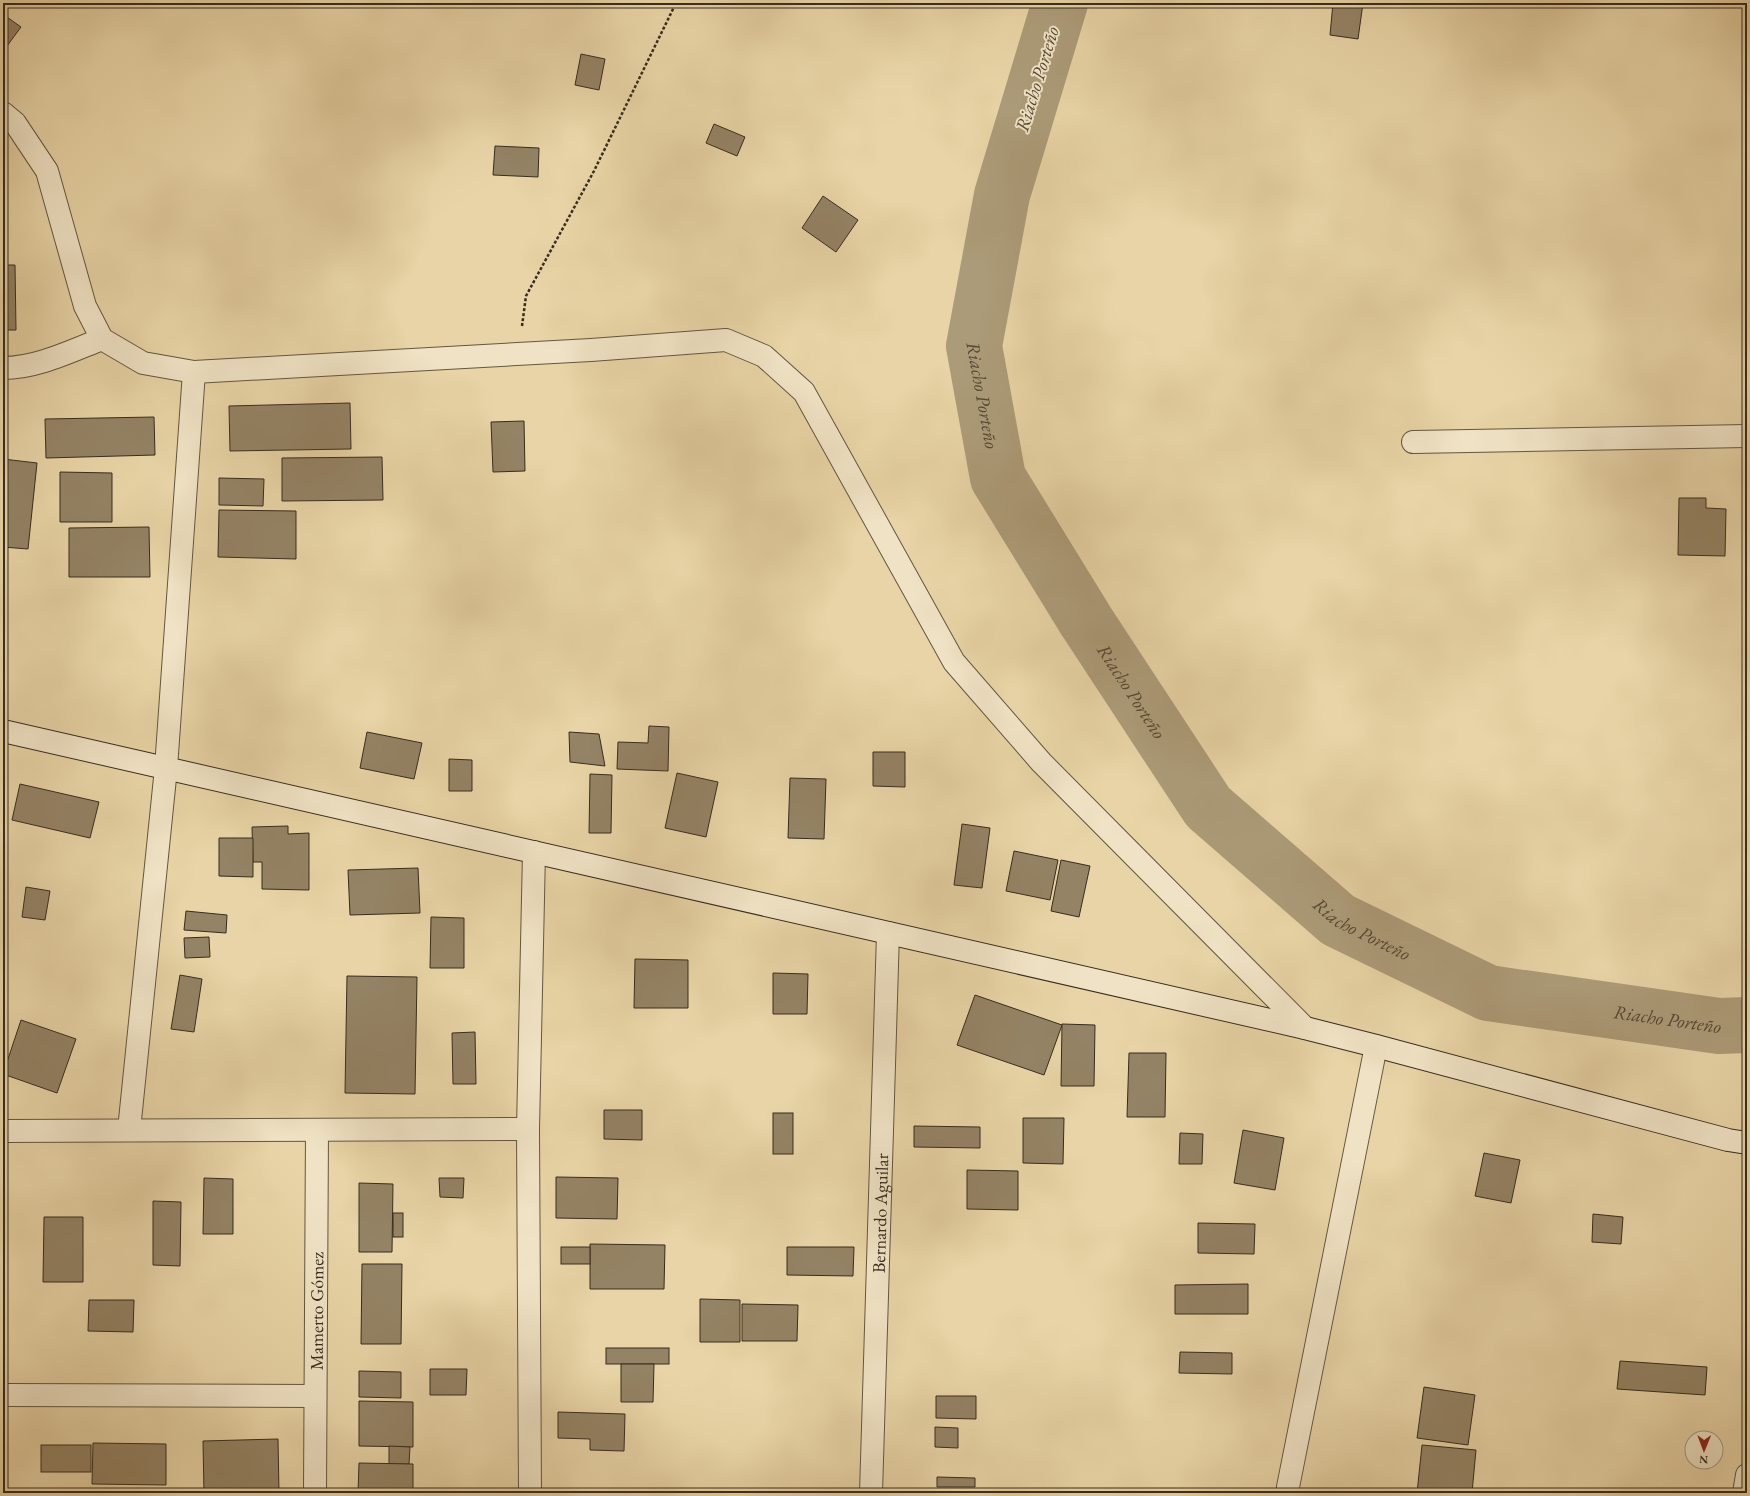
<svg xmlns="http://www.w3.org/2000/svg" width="1750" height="1496" viewBox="0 0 1750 1496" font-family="'EB Garamond',serif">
  <rect width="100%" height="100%" fill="#e8d4a6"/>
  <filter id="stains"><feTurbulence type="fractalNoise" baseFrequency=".005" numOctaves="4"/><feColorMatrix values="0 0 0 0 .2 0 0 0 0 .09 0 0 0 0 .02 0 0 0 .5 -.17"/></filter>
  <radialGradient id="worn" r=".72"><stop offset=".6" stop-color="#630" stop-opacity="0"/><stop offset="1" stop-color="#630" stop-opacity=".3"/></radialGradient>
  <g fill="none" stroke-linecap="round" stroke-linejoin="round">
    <path stroke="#ac9b78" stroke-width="56" id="s1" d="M1060,3L1002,195L974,346L998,478L1086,621L1208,807L1338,920L1488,993L1719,1026L1747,1025"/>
  </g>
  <g fill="#948365" stroke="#382c1e">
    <polygon points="1333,3 1363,3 1358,39 1330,35"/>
    <polygon points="4,15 21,27 7,46 3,43"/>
    <polygon points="581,54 605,59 599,90 575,85"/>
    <polygon points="714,124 745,137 737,156 706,143"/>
    <polygon points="495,146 539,148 538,177 493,175"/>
    <polygon points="823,196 858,220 836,252 802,228"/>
    <polygon points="3,265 15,265 16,330 3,330"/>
    <polygon points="350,403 351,449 230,451 229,406"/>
    <polygon points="154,417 155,455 46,458 45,419"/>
    <polygon points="524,421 525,471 493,472 491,422"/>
    <polygon points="382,457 383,500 282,501 282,458"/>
    <polygon points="3,459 37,463 28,549 3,547"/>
    <polygon points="60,472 112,473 112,522 60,522"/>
    <polygon points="219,478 264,479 263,506 219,505"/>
    <polygon points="1679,498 1706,498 1706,508 1726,509 1725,556 1678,555"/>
    <polygon points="219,510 296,511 296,559 218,557"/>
    <polygon points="149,527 150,577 69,577 69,528"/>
    <polygon points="649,726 669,727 668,771 617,769 618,742 648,743"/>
    <polygon points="367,732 422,743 414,779 360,768"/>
    <polygon points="569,732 599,734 605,766 570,762"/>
    <polygon points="873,752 905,752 905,787 873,786"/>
    <polygon points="449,759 472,760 472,791 449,791"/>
    <polygon points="677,773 718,782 706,837 665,828"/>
    <polygon points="590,774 612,775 611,833 589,833"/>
    <polygon points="790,778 826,779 824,839 788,838"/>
    <polygon points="20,784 99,802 90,838 12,820"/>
    <polygon points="962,824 990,828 982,888 954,885"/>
    <polygon points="288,826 288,834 309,833 309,890 262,889 262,862 253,862 252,827"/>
    <polygon points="219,838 253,838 253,877 219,876"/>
    <polygon points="1014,851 1058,860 1050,900 1006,891"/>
    <polygon points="1061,860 1090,866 1079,917 1051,911"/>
    <polygon points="418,868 420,913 350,915 348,870"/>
    <polygon points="26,887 50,891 45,920 22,917"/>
    <polygon points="186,911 227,915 226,933 184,930"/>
    <polygon points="431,917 464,918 464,968 430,968"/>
    <polygon points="209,937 210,957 185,958 184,938"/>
    <polygon points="635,959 688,960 688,1008 634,1008"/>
    <polygon points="773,973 808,974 807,1014 773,1014"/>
    <polygon points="180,975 202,979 194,1032 171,1029"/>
    <polygon points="347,976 417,977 415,1094 345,1093"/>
    <polygon points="975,995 1062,1025 1044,1075 957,1045"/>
    <polygon points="21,1020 76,1039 57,1093 3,1074"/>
    <polygon points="1062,1024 1095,1025 1094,1086 1061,1086"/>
    <polygon points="475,1032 476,1084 453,1084 452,1033"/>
    <polygon points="1129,1053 1166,1053 1165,1117 1127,1117"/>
    <polygon points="604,1110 642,1110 642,1140 604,1139"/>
    <rect x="773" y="1113" width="20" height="41"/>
    <polygon points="1023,1118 1064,1118 1063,1164 1023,1163"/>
    <polygon points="914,1126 980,1127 980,1148 914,1147"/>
    <polygon points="1243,1130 1284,1138 1275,1190 1234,1183"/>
    <polygon points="1180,1133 1203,1134 1202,1164 1179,1164"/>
    <polygon points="1484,1153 1520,1160 1511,1203 1475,1196"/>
    <polygon points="967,1170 1018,1171 1018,1210 967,1209"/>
    <polygon points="556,1177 618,1178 617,1219 556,1218"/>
    <polygon points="204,1178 233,1179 233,1234 203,1234"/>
    <polygon points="439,1178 464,1178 463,1198 440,1197"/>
    <polygon points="359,1183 393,1184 392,1252 359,1252"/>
    <polygon points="153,1201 181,1202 180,1266 153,1265"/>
    <rect x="393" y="1213" width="10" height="24"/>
    <polygon points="1593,1214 1623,1217 1621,1244 1592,1242"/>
    <polygon points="44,1217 83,1217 83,1282 43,1282"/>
    <polygon points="1198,1223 1255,1224 1254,1254 1198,1253"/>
    <polygon points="590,1244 665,1245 664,1289 590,1289"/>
    <rect x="561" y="1247" width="29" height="17"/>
    <polygon points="787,1247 854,1247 853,1276 787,1275"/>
    <polygon points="362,1264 402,1264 401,1344 361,1344"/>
    <polygon points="1248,1284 1248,1314 1175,1314 1175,1285"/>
    <polygon points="700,1299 740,1300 740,1342 700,1342"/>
    <polygon points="89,1300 134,1300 133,1332 88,1331"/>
    <polygon points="742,1304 798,1305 797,1341 742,1341"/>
    <rect x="606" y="1348" width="63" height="16"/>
    <polygon points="1180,1352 1232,1353 1232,1374 1179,1373"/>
    <polygon points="1620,1361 1707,1367 1705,1395 1617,1389"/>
    <polygon points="621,1364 654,1364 653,1402 621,1402"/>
    <polygon points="430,1369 467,1369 466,1395 430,1395"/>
    <polygon points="359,1371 401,1372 401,1398 359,1397"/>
    <polygon points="1424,1387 1475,1395 1468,1445 1417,1438"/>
    <polygon points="936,1396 976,1396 976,1419 936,1418"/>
    <polygon points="359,1401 413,1402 413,1447 359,1446"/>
    <polygon points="558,1412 625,1414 624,1451 590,1450 590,1439 558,1438"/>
    <polygon points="935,1427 958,1428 958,1448 935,1447"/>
    <polygon points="278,1439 279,1493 204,1493 203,1441"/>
    <polygon points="93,1443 166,1444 166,1485 92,1484"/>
    <rect x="41" y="1445" width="50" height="27"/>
    <polygon points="1422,1445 1476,1450 1472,1493 1417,1493"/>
    <polygon points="389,1446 410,1447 409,1464 389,1464"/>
    <polygon points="359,1463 413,1464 413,1493 358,1493"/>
    <polygon points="937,1477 975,1478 975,1487 937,1487"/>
  </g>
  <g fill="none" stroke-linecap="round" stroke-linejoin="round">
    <defs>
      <g id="street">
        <polyline points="3,113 15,123 47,171 85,306 102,339 143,363 194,372 591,350 726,340 764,356 804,392 954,662 1041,762 1305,1028"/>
        <path d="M3,368C37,368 71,351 102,339"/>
        <polyline points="1413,442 1747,436"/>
        <polyline points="129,1130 166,768 194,372"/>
        <polyline points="3,1131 528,1129"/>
        <polyline points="3,1395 315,1396"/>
        <polyline points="1288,1487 1376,1046"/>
        <path id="s2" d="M315,1493L317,1130"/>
        <polyline points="530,1493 528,1129 534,852"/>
        <path id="s3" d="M871,1493L888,933"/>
        <polyline points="1744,1493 1747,1475"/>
      </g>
      <polyline id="secondary" points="3,731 1305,1028 1376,1046 1728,1140 1747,1143"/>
    </defs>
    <use href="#street" stroke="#645640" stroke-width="24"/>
    <use href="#secondary" stroke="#382c1e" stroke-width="24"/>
    <polyline stroke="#382c1e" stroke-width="2.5" stroke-dasharray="3 2" stroke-linecap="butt" points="522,326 526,296 594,171 676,3"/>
    <use href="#street" stroke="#f0e3c5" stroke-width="22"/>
    <use href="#secondary" stroke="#f0e3c5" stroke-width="22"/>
  </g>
  <g text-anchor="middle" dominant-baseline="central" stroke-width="4" stroke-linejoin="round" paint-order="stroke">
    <g font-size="18" fill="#382c1e" stroke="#f0e3c5">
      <text stroke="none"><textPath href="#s3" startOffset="280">Bernardo Aguilar</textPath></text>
      <text stroke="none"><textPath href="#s2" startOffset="182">Mamerto Gómez</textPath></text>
    </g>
    <g font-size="19" font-style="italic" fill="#554834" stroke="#f0e3c5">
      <text transform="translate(1037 79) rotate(-73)">Riacho Porteño</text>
      <text stroke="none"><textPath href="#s1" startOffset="404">Riacho Porteño</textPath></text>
      <text stroke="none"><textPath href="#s1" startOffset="740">Riacho Porteño</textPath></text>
      <text stroke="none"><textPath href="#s1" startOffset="1076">Riacho Porteño</textPath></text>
      <text stroke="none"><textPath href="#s1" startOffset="1399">Riacho Porteño</textPath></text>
    </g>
  </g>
  <rect width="1750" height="1496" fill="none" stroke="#e8d4a6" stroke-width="16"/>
  <rect x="4" y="4" width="1742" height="1488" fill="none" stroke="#382c1e" stroke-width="2"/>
  <rect x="8" y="8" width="1734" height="1480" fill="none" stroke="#382c1e"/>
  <g transform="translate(1704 1450) rotate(181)"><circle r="19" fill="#f0e3c5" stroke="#a69a82"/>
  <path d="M0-3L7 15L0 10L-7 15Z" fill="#8f2418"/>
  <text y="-6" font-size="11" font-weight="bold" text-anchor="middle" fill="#382c1e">N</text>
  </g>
  <rect width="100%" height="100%" filter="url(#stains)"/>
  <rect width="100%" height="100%" fill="url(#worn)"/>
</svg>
